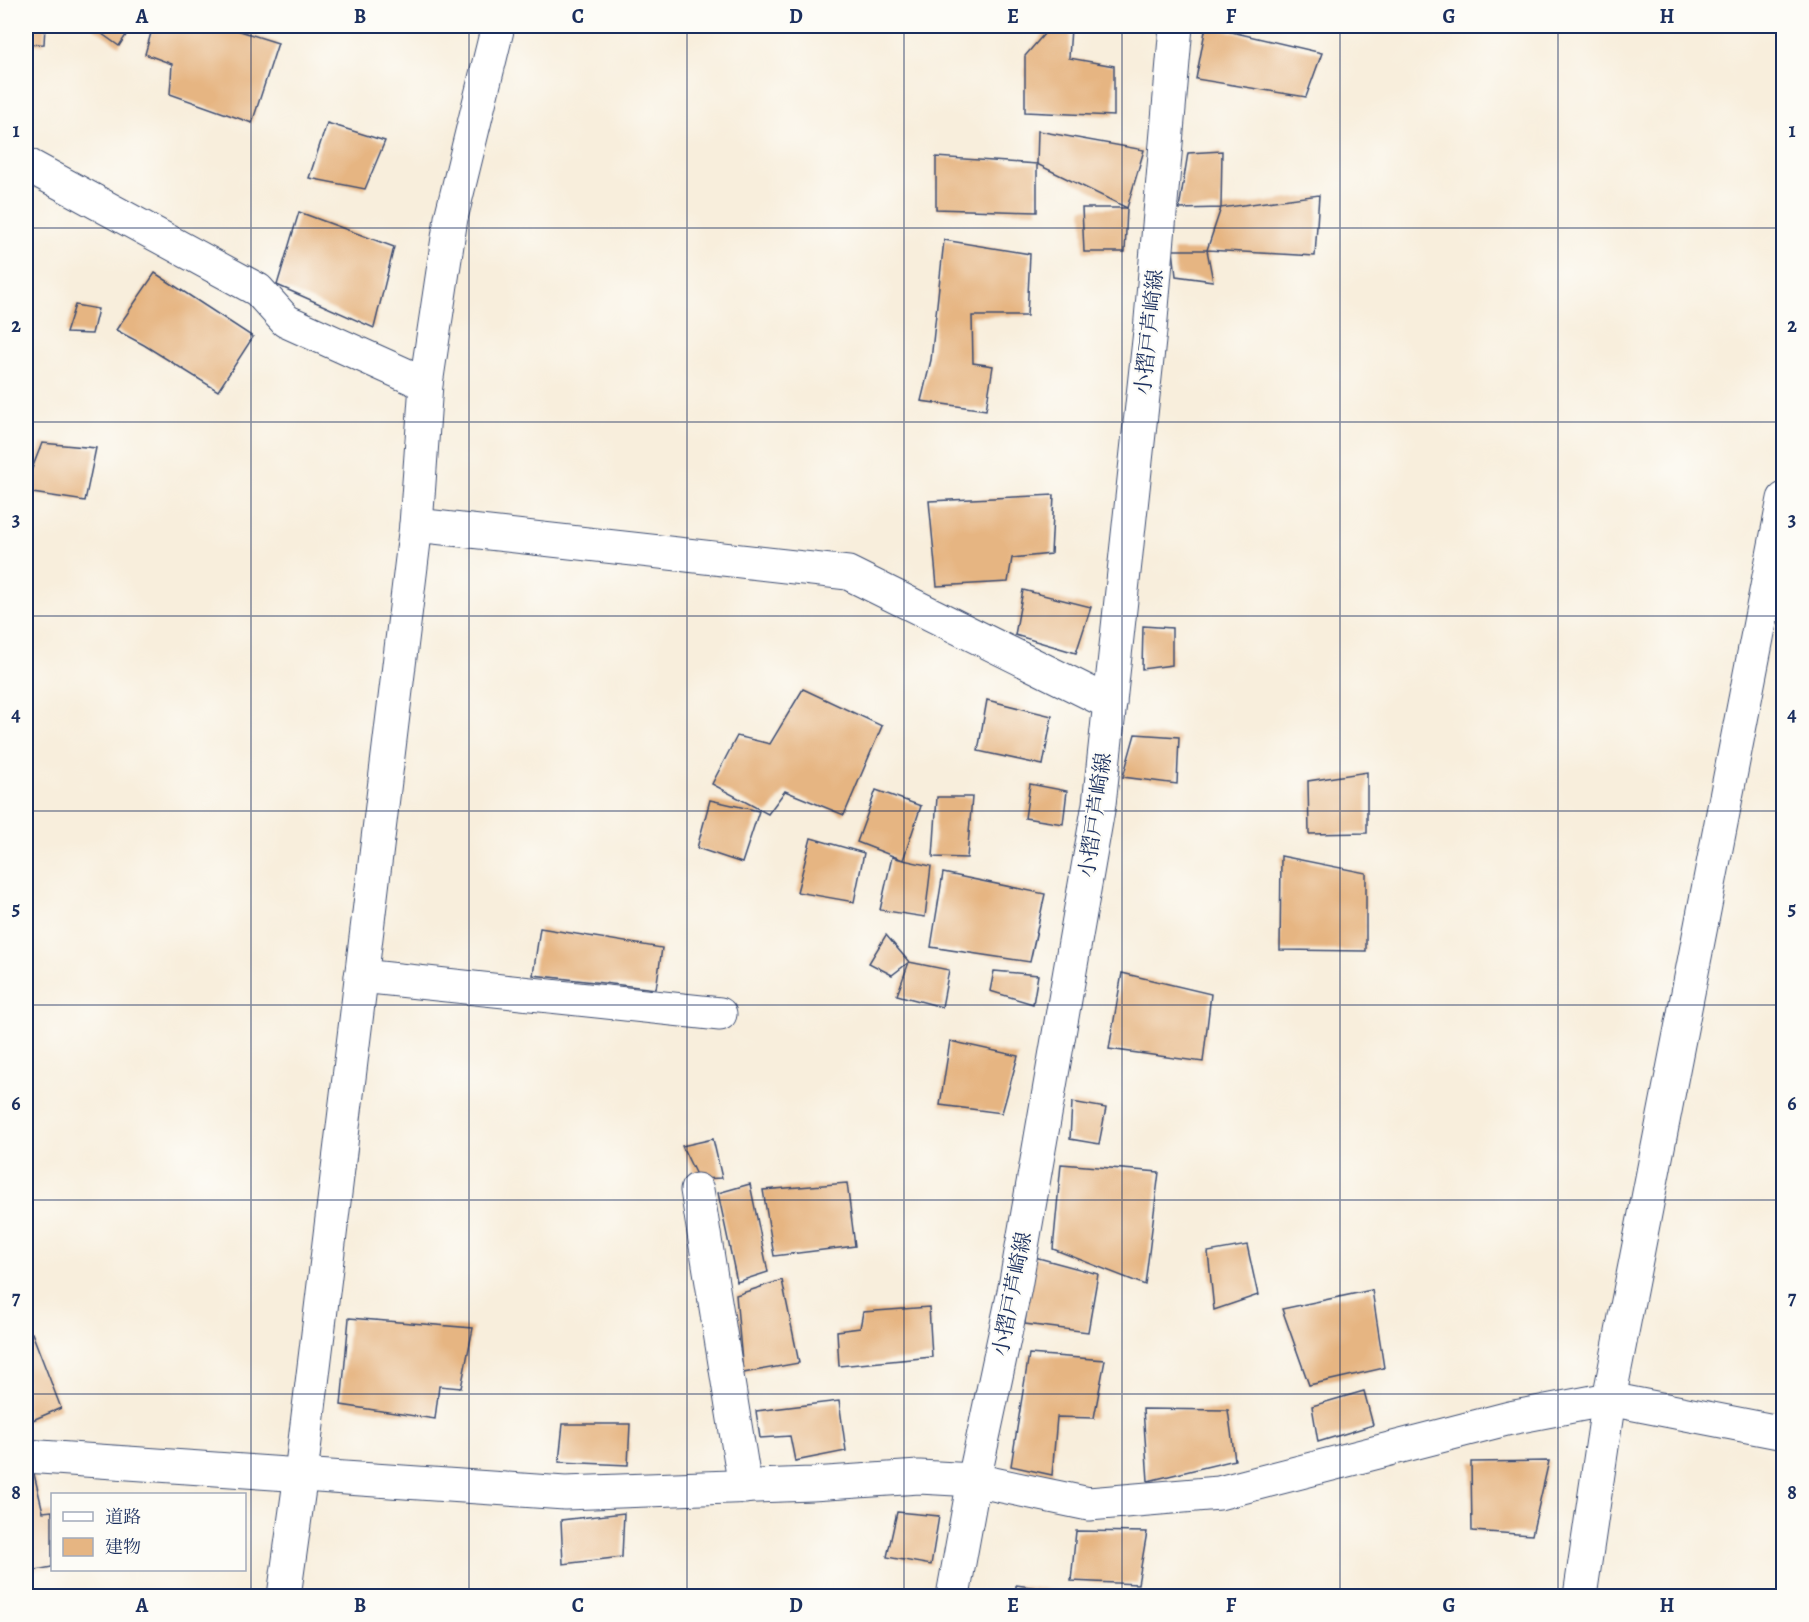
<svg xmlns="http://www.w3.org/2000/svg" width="1809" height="1622" viewBox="0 0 1809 1622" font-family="Alegreya,'Noto Serif JP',serif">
  <rect width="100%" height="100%" fill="#fdfcf7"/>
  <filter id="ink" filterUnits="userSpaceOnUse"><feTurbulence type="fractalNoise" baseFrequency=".0167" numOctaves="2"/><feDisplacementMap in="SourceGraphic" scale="12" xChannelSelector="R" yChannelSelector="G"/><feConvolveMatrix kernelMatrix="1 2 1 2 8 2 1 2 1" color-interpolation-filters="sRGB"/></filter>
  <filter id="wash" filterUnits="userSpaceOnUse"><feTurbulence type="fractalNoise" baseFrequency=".008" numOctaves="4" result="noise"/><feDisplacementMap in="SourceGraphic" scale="24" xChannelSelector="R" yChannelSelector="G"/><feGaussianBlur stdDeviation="1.35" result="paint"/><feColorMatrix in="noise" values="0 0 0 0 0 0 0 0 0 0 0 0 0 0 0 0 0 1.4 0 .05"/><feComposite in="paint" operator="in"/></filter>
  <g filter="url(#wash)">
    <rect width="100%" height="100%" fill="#f8eedc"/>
    <g id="blocks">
      <g fill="#e6b582">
        <polygon points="26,26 45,26 44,44 26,45"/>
        <polygon points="91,26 132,26 119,46"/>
        <polygon points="153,26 224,26 278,43 252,123 170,94 172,64 145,54"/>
        <polygon points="1051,26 1071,28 1069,58 1114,66 1114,116 1025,112 1025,56"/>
        <polygon points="1206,26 1322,53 1306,97 1196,79"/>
        <polygon points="327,123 385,141 365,189 309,178"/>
        <polygon points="1038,131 1144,150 1127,208 1037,164 1037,212 936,209 936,157 1037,164"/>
        <polygon points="1222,151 1221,208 1319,195 1315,256 1207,250 1213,281 1176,276 1173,250 1207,250 1221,208 1179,209 1188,153"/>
        <polygon points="1082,208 1127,208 1125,252 1084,252"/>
        <polygon points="299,212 394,247 374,328 277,285"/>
        <polygon points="944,240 1030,254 1027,316 972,316 973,363 993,366 986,410 921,401 931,360"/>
        <polygon points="155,273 253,337 218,391 144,345 116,330"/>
        <polygon points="75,305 98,309 92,334 66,333"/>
        <polygon points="42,443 96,448 85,501 26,492 26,484"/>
        <polygon points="1054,495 1051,554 1012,558 1008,582 937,586 929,501"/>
        <polygon points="1023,590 1091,607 1076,653 1015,635"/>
        <polygon points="1143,626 1172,628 1172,665 1142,669"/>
        <polygon points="803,689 882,726 844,815 785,791 768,814 712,784 737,736 770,744"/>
        <polygon points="987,700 1052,716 1043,765 978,751"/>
        <polygon points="1135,734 1179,737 1177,784 1123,777"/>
        <polygon points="1367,772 1367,833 1309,834 1308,781"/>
        <polygon points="1030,784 1067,791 1063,824 1025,818"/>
        <polygon points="876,790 921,806 903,860 931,866 925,917 880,910 892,857 903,860 857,842"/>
        <polygon points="937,797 972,797 967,858 933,857"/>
        <polygon points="710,800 759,811 742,863 697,848"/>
        <polygon points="811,838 864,853 854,902 797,892"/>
        <polygon points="1281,856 1366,873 1366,951 1280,950"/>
        <polygon points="943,873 1045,894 1030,962 931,947"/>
        <polygon points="540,928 662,948 656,989 533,975"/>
        <polygon points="886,935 909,962 892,975 869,963"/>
        <polygon points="909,962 949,970 942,1007 897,995"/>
        <polygon points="994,971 1038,975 1033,1004 990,991"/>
        <polygon points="1122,973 1211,994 1203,1062 1109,1049"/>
        <polygon points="950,1041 1018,1056 1002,1113 940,1105"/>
        <polygon points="1072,1102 1106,1108 1099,1144 1070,1139"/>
        <polygon points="713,1139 722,1178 698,1179 682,1146"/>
        <polygon points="1061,1164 1159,1172 1145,1285 1053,1249"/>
        <polygon points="847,1183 855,1246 774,1256 763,1190"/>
        <polygon points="750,1184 768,1272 737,1282 718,1193"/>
        <polygon points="1247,1245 1258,1295 1214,1310 1208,1252"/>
        <polygon points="1031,1256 1098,1274 1088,1332 1025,1324"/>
        <polygon points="782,1280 799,1363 743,1373 736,1295"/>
        <polygon points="1372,1290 1384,1368 1309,1385 1282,1309"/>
        <polygon points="929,1307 932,1357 839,1366 837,1331 860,1328 863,1312"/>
        <polygon points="349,1318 473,1328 461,1388 439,1386 435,1419 341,1405"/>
        <polygon points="32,1333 61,1408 28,1422 26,1419 26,1336"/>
        <polygon points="1029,1354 1105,1360 1094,1418 1057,1417 1052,1475 1011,1466"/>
        <polygon points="1364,1391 1373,1425 1318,1442 1312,1406"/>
        <polygon points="839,1401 846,1451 795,1461 790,1436 760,1438 756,1411"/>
        <polygon points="1143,1409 1228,1410 1235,1460 1148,1481"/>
        <polygon points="563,1424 630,1424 628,1465 559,1462"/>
        <polygon points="1549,1461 1532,1535 1472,1531 1471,1462"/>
        <polygon points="34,1474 43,1512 52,1511 52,1567 26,1572 26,1476"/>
        <polygon points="897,1512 939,1516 931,1565 887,1557"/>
        <polygon points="624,1513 622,1557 563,1564 561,1520"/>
        <polygon points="1076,1531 1147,1532 1138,1584 1071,1581"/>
        <polygon points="1016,1585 1074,1593 1074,1596 1016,1596"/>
      </g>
    </g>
  </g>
  <g filter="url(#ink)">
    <use href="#blocks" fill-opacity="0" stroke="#3c4c71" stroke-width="1.5"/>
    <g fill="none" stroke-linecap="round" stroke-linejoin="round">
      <defs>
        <g id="minor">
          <polyline points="26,164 258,290 286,321 426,384"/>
          <polyline points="416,525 848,573 1110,703"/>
          <polyline points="361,976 720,1014"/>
          <polyline points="697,1190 745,1487"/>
          <polyline points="26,1456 565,1493 812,1484 919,1477 974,1480 1089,1504 1219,1493 1510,1418 1609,1399 1784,1433"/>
          <polyline points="284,1596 301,1474 416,525 426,384 451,218 498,26"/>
          <polyline points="1580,1596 1609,1399 1784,499"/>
        </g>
        <polyline id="major" points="953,1596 974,1480 1015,1287 1099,804 1150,331 1176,26"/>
      </defs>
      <use href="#minor" stroke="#3c4c71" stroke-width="35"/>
      <use href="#major" stroke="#3c4c71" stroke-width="35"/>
      <use href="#minor" stroke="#fff" stroke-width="33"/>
      <use href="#major" stroke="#fff" stroke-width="33"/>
    </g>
  </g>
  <path fill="none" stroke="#1b2f5e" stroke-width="1.5" stroke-opacity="0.55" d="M251,26V1596M469,26V1596M687,26V1596M904,26V1596M1122,26V1596M1340,26V1596M1558,26V1596M26,228H1784M26,422H1784M26,616H1784M26,811H1784M26,1005H1784M26,1200H1784M26,1394H1784"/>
  <g text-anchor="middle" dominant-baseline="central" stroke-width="4.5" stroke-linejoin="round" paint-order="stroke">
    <g font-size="21" fill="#1b2f5e" stroke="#fdfcf7">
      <text transform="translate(1149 332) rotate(-84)">小摺戸芦崎線</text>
      <text transform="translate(1095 815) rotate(-82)">小摺戸芦崎線</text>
      <text transform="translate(1012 1294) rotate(-79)">小摺戸芦崎線</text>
    </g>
  </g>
  <rect width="1809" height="1622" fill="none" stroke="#fdfcf7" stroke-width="66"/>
  <rect x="51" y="1493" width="195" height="78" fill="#fdfcf7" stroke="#a3aaba" stroke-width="1.5"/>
  <rect x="63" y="1512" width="30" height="9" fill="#ffffff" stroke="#a3aaba" stroke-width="1.5"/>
  <text x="105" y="1523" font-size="18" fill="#1b2f5e">道路</text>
  <rect x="63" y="1538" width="30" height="18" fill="#e6b582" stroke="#a3aaba" stroke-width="1.5"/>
  <text x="105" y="1553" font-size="18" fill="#1b2f5e">建物</text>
  <rect x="33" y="33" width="1743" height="1556" fill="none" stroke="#1b2f5e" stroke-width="2"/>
  <g font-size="20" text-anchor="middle" font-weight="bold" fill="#1b2f5e">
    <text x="142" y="23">A</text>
    <text x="360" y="23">B</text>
    <text x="578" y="23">C</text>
    <text x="796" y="23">D</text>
    <text x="1013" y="23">E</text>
    <text x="1231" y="23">F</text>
    <text x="1449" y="23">G</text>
    <text x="1667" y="23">H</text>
    <text x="16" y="137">1</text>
    <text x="1792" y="137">1</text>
    <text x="16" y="332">2</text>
    <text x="1792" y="332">2</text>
    <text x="16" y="526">3</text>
    <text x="1792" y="526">3</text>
    <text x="16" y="721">4</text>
    <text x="1792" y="721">4</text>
    <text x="16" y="915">5</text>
    <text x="1792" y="915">5</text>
    <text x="16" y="1110">6</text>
    <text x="1792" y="1110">6</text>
    <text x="16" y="1304">7</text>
    <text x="1792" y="1304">7</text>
    <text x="16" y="1499">8</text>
    <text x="1792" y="1499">8</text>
    <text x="142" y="1612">A</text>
    <text x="360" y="1612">B</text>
    <text x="578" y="1612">C</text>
    <text x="796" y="1612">D</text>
    <text x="1013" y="1612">E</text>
    <text x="1231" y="1612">F</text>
    <text x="1449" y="1612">G</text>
    <text x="1667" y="1612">H</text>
  </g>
</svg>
